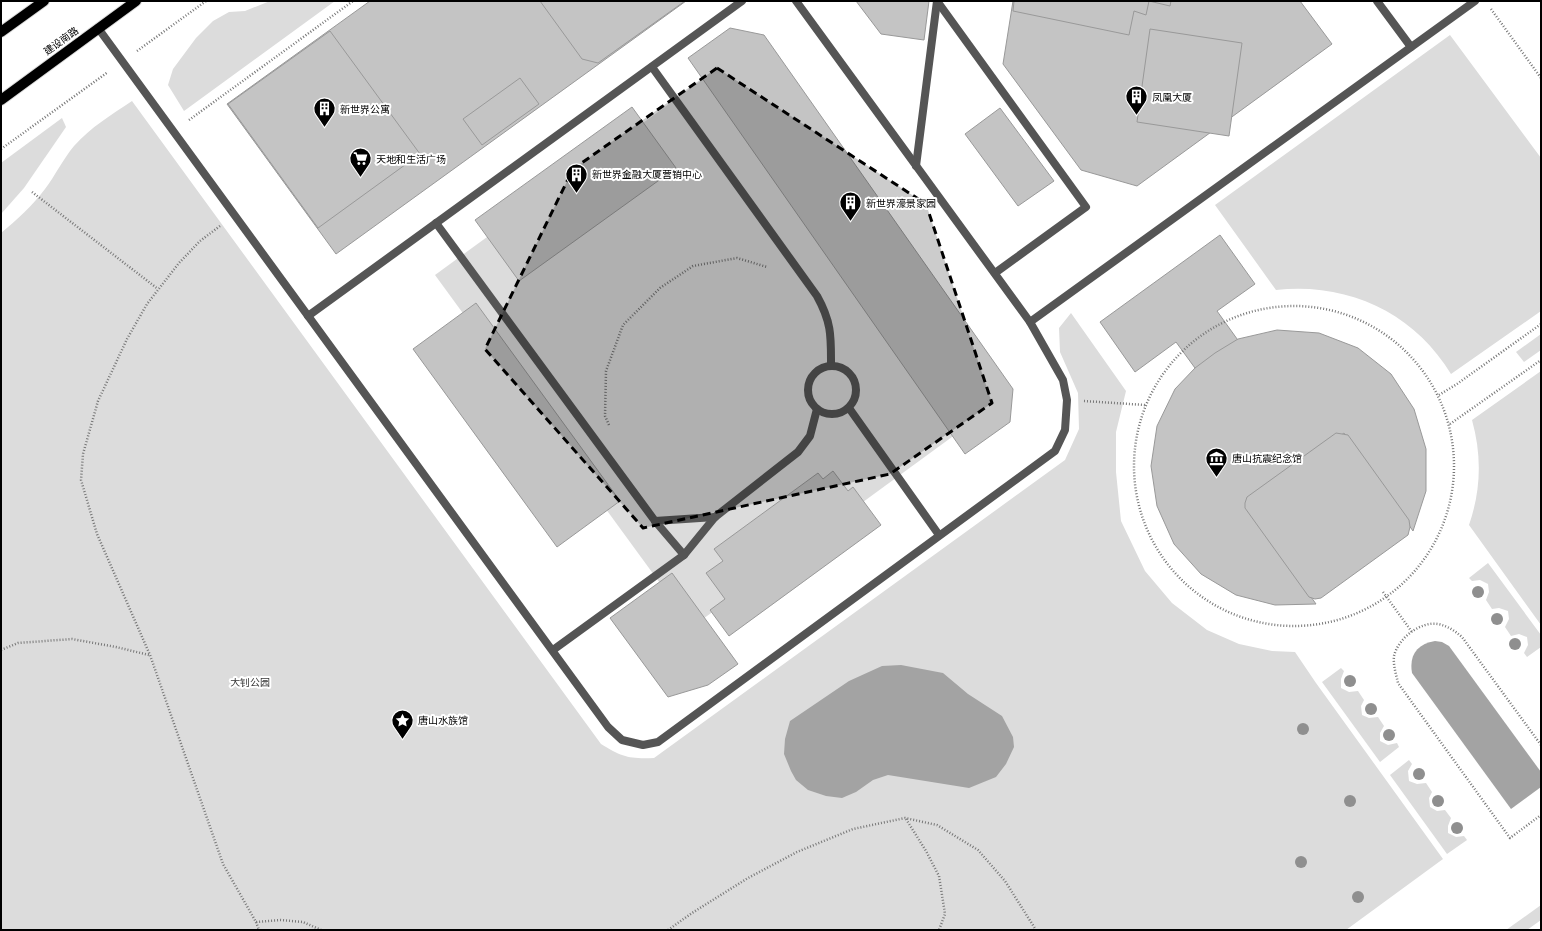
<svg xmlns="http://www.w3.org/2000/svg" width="1542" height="931" viewBox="0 0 1542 931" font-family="'Asap Condensed','Noto Sans SC',sans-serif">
  <rect width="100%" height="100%" fill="#fff"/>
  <g fill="#dcdcdc">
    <polygon points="270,1 335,1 184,111 168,85 173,69 196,38 213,21 229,12 245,11"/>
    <path d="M1450,35L1541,158V311L1451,374C1414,313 1348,282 1276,290L1215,205Z"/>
    <polygon points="710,74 967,426 692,627 435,275"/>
    <path d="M132,101L601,744C622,757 629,759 654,758L1065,460L1079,429L1078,393L1060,352L1059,328L1071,313L1126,391L1116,432V472L1121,521L1145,571L1172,603L1207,630L1239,644L1272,651L1295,652L1316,683L1443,859L1346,930H1V233C17,220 32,206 45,189C55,176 63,159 74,146C91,127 111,115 132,101Z"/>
    <polygon points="62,118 66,127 24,188 1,214 1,163"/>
    <polygon points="1541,334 1541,350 1524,362 1516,352"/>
    <path d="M1541,371V625L1469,525C1481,490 1482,456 1472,420Z"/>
    <polygon points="1488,563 1541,635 1541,647 1527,657 1524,653 1528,645 1527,637 1519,634 1511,636 1505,627 1509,619 1508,611 1499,608 1492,609 1486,600 1489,592 1488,584 1480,580 1472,581 1469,578"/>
    <polygon points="1341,668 1344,671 1341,679 1341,688 1349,692 1358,691 1364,700 1361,706 1362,715 1369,718 1378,717 1384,726 1380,733 1380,741 1388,745 1397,743 1399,747 1380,762 1322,682"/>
    <polygon points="1409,760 1412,764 1408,771 1409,781 1417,784 1426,783 1432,792 1429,798 1430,807 1437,811 1445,810 1451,818 1448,826 1448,833 1456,837 1464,836 1467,840 1447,854 1390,775"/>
    <polygon points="1541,905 1541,920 1527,930 1506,930"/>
  </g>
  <g fill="#a3a3a3">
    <path d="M1435,641L1442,642L1449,646L1541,772V787L1511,809L1412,673C1409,655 1417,644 1435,641Z"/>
    <polygon points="901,665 943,673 968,694 1002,716 1013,737 1014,747 1006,764 996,777 969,788 888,775 873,780 856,792 842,798 826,796 808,790 796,780 791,771 784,754 785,739 790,721 849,681 882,666"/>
  </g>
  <g fill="#c4c4c4" stroke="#999">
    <polygon points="370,1 686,1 336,254 227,104"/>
    <polygon points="540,1 685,1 598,63 582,59"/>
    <polygon points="856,1 929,1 924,40 881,34"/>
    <polygon points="1013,1 1300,1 1332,44 1137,186 1081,170 1003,64"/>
    <polygon points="1014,1 1171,1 1170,6 1149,1 1146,15 1134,11 1129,35 1013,11"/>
    <polygon points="730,28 764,35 1013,389 1010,422 965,454 688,58"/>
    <polygon points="1150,29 1242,43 1229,136 1137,122"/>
    <polygon points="330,31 420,154 318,228 228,104"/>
    <polygon points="520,78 539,104 482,145 463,119"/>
    <polygon points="632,107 676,168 519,281 475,220"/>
    <polygon points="1000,108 1054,181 1018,206 965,134"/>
    <polygon points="1220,235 1255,284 1217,311 1245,350 1234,353 1221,361 1203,379 1176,342 1135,372 1100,322"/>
    <polygon points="476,303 620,501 557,547 413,349"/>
    <polygon points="1277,330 1319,333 1358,348 1391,374 1414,409 1426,449 1426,491 1413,531 1344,433 1246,504 1316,604 1275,605 1236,595 1201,574 1174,544 1157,506 1151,466 1157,426 1175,389 1195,368 1215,353 1238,339"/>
    <polygon points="1336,433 1348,435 1409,520 1410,527 1408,535 1321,598 1315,599 1309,597 1245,508 1245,503 1247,497"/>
    <polygon points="833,471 848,491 853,487 881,525 729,636 710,610 725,599 706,573 723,561 714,549 818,473 823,479"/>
    <polygon points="672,573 738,664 708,685 668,697 610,618"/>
  </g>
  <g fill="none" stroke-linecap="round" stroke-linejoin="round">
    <defs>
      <g id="primary">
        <polyline points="1,32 44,1"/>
        <polyline points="1,100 136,1"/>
      </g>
    </defs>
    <use href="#primary" stroke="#dbdbdb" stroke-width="12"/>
    <g stroke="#777" stroke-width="2.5" stroke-dasharray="1 2" stroke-linecap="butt">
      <polyline points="1491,9 1541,78"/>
      <polyline points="137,51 206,1"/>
      <polyline points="189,120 353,1"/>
      <polyline points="1,149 108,72"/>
      <polyline points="32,192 158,289"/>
      <polyline points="220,226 200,241 179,263 147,304 127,339 98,401 83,454 81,480 97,534 150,655 223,864 256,922 280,920 303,922 321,930"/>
      <circle cx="1294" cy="466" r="160"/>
      <polyline points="1439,395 1457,384 1541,324"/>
      <polyline points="1084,401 1145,405"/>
      <polyline points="1450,424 1541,360"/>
      <polyline points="609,425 605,416 606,371 623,325 660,288 693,266 737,258 767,267"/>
      <polyline points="1383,592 1412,632"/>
      <polyline points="1,650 18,643 72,639 116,647 149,655"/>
      <path d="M1541,745L1462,637C1455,631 1448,626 1438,624C1421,621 1398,638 1394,656C1393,665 1396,674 1398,683L1510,838L1541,815"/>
      <polyline points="906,819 926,851 939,876 945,914 939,930"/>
      <polyline points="256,922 259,930"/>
      <polyline points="668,930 692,913 748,878 797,852 853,829 905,818 937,825 978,850 1005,881 1036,930"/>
    </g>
    <g stroke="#555" stroke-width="8">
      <polyline points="937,1 1086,207 995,273"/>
      <polyline points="1377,1 1411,47"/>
      <path d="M652,67L817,296C832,323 831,337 831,366"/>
      <polyline points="916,166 937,1"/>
      <polyline points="436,223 655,521 684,555 715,517 798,452 810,436 817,409"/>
      <polyline points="308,316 742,1"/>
      <circle cx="832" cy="390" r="24"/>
      <polyline points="849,408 939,535"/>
      <polyline points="655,521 715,517"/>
      <polyline points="553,650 684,555"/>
    </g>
    <g stroke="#555" stroke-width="8">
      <polyline points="796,1 1030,322"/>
      <polyline points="98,28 608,727 622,740 643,745 658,742 1055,451 1065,430 1067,400 1063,380 1030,322 1475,1"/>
    </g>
    <use href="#primary" stroke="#000" stroke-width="10"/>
  </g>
  <g fill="#8f8f8f">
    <circle cx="1478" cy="592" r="6"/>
    <circle cx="1497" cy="619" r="6"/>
    <circle cx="1515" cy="644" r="6"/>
    <circle cx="1350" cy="681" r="6"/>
    <circle cx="1371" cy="709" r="6"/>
    <circle cx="1303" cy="729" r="6"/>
    <circle cx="1389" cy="735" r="6"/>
    <circle cx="1419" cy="774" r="6"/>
    <circle cx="1350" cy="801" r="6"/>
    <circle cx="1438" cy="801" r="6"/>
    <circle cx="1457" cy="828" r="6"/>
    <circle cx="1301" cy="862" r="6"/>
    <circle cx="1358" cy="897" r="6"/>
  </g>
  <path fill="#000" fill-opacity="0.2" stroke="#000" stroke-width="3" stroke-dasharray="8 5" stroke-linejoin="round" d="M717,68L926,204L992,403L890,474L643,528L485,349L573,169Z"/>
  <defs>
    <symbol id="building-pin" viewBox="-11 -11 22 30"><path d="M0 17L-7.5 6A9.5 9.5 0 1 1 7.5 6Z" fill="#000" stroke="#fff"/><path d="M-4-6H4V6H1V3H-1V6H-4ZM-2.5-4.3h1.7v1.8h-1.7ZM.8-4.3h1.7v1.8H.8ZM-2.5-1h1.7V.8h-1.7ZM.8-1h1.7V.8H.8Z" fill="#fff"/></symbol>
    <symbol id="supermarket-pin" viewBox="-11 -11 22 30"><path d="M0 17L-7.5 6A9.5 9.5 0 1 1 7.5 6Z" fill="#000" stroke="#fff"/><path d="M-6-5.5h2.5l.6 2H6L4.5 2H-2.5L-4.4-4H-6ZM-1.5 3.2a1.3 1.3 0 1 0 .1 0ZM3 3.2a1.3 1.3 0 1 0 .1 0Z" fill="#fff"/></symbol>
    <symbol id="museum-pin" viewBox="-11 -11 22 30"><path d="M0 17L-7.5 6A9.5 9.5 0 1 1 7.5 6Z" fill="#000" stroke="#fff"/><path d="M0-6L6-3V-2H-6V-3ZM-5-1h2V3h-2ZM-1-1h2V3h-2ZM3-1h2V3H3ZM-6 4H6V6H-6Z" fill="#fff"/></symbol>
    <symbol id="sight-pin" viewBox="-11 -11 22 30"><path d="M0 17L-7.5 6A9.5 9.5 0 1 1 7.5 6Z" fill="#000" stroke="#fff"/><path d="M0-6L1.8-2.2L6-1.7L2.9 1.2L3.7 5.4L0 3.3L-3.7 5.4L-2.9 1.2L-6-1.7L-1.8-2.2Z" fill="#fff"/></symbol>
  </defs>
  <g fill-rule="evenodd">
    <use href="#building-pin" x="1124" y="84" width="25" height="34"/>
    <use href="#building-pin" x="312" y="96" width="25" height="34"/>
    <use href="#supermarket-pin" x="348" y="146" width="25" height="34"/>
    <use href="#building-pin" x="564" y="162" width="25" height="34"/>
    <use href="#building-pin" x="838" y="190" width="25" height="34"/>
    <use href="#museum-pin" x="1204" y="446" width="25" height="34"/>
    <use href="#sight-pin" x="390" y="708" width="25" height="34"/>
  </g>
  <g text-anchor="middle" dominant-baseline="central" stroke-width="4" stroke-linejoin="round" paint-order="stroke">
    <g font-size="10" fill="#000" stroke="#fff">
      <text transform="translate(61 41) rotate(-36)">建设南路</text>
    </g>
    <g font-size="10" fill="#000" stroke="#fff" text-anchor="start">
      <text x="1152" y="97">凤凰大厦</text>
      <text x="340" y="109">新世界公寓</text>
      <text x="376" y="159">天地和生活广场</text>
      <text x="592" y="174">新世界金融大厦营销中心</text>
      <text x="866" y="203">新世界濠景家园</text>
      <text x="1232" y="458">唐山抗震纪念馆</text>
      <text x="418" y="720">唐山水族馆</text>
    </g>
    <g font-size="10" fill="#333" stroke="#fff">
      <text x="250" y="682">大钊公园</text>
    </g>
  </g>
  <rect width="1542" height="931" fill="none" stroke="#000000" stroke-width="4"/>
</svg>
